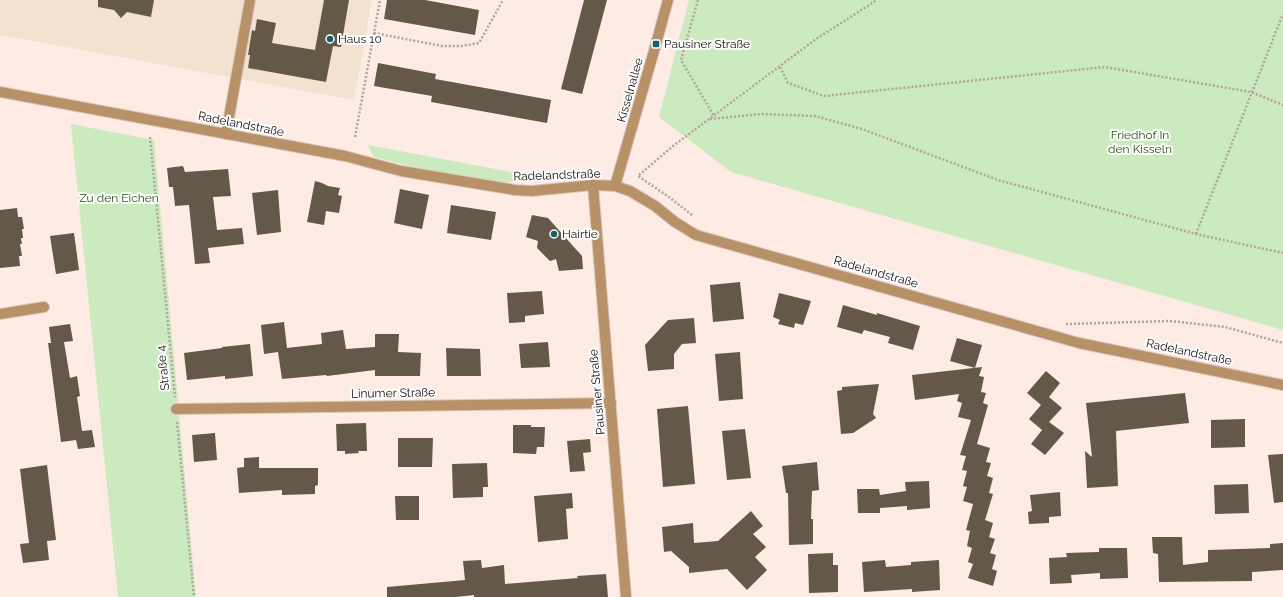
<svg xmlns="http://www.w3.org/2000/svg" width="1283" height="597" viewBox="0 0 1283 597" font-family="Raleway,sans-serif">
  <rect width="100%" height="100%" fill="#feebe3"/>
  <polygon fill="#f4e2d1" points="0,0 372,0 354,100 0,35"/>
  <g fill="#cceabf">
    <polygon points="689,0 1283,0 1283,330 731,172 659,117"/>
    <polygon points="71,124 154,140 196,597 118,597"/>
    <polygon points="368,145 553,180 531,182 497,182 417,168 374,157"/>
  </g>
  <g fill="#645948">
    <polygon points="98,0 154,0 151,17 127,12 121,18 114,10 98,7"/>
    <polygon points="324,0 349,0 341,47 333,46 326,82 248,68 250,55 248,55 252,30 255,31 257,19 276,23 272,43 315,50"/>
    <polygon points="387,0 425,0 479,10 475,35 384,19"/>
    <polygon points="584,0 607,0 582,94 561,89"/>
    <polygon points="378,63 436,74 435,79 551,100 547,123 431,102 432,96 374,86"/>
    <polygon points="183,166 185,172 228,169 231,196 213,197 217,230 242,228 244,244 208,248 210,263 195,264 189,205 175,206 173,187 169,187 167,168"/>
    <polygon points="315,181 322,183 328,186 340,188 338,195 342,196 339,213 326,211 324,225 307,222"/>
    <polygon points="400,189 429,195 422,229 394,223"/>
    <polygon points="278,190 281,232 257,235 252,193"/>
    <polygon points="451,205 496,212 491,240 447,233"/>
    <polygon points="17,208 18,217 22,217 24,229 22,229 23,238 21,238 22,244 20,244 22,256 19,256 20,266 0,268 0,210"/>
    <polygon points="532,215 548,218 582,256 583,269 559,271 556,259 550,261 537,248 538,241 526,237"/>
    <polygon points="74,233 79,270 56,274 50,236"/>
    <polygon points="740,282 744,319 713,322 710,285"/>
    <polygon points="542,291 544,314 525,316 525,322 509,323 507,293"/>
    <polygon points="779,293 811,301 803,325 795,323 794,328 778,324 780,320 773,317"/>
    <polygon points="843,305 877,315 877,313 920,326 913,350 888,343 890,337 864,330 862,334 837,327"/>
    <polygon points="694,318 696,343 682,344 674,354 674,369 648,371 645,345 668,320"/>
    <polygon points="284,322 287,348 322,344 321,333 343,330 346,349 375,347 375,334 399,334 398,352 421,353 420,376 375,376 375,370 327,376 326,375 282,379 278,352 264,354 261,325"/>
    <polygon points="70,324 73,341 64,342 70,378 77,376 80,396 77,397 82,431 92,430 95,447 78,449 76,440 61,442 48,343 51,343 49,327"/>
    <polygon points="957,338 982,345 975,368 950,361"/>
    <polygon points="548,342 550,367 521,368 519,344"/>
    <polygon points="250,344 253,376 225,379 225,376 187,380 184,353 222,348 222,347"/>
    <polygon points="446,348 480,349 481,376 447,376"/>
    <polygon points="740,352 743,399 719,401 715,354"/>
    <polygon points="982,367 979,376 984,377 981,392 986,393 983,403 988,405 977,444 990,448 986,462 991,463 987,476 993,478 989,493 993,494 985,520 993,523 989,537 995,539 990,553 996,555 992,569 997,571 993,586 968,578 973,564 968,562 972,548 967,546 970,531 966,530 973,504 963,501 967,487 963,486 967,471 962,470 966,456 960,455 971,420 958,417 962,403 957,401 959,394 915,400 912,375"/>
    <polygon points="1046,371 1060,383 1049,397 1062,408 1049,422 1064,433 1045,455 1031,444 1046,425 1042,430 1029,419 1041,405 1027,393"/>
    <polygon points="879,384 873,414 876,418 853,433 841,434 837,391 842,390 842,387"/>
    <polygon points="1185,393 1189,423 1116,431 1118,486 1087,488 1085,451 1092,457 1086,403"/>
    <polygon points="688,406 695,484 663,487 657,409"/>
    <polygon points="1245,419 1245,447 1211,448 1211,420"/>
    <polygon points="366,423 367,451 358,451 359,453 345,454 345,451 337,451 336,424"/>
    <polygon points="513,425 531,425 531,427 545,427 544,447 537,447 536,454 513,453"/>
    <polygon points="745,429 751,478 727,480 722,431"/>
    <polygon points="215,433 217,460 194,462 192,435"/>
    <polygon points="398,438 433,438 432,467 398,467"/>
    <polygon points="590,439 591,452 583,453 585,471 570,472 567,441"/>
    <polygon points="1283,454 1283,502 1274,503 1268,455"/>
    <polygon points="259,457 259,468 318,468 318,485 315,486 315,494 282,495 282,490 239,493 237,468 244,467 244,458"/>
    <polygon points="817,462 819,490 812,491 811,519 813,519 813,544 789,545 788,493 786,493 782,466"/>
    <polygon points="487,463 488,487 483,487 483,497 453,498 452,464"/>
    <polygon points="47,465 56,540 47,541 49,560 23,563 20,544 29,543 20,469"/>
    <polygon points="929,481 930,508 907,510 907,506 880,508 880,513 858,513 857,489 879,489 880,495 906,491 905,482"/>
    <polygon points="1248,484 1249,513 1215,514 1214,485"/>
    <polygon points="1060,492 1061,516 1049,517 1049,523 1029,524 1028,512 1032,511 1030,495"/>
    <polygon points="572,493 573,508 566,509 568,539 538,542 534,496"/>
    <polygon points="395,496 419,496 419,520 396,520"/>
    <polygon points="751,511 763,526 753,534 766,547 755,557 767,570 747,590 727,569 689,573 689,567 671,551 664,552 662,527 693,523 694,543 718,541"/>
    <polygon points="1152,537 1182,537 1183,565 1208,562 1208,550 1270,548 1270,544 1283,543 1283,570 1252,572 1252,581 1159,582 1158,554 1153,553"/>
    <polygon points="1099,548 1127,548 1128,578 1100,579 1100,573 1071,575 1072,583 1050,584 1049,558 1067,557 1066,553 1099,552"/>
    <polygon points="833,553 833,565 838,565 838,592 809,593 808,554"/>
    <polygon points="481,560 482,568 504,565 505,584 578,578 577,576 606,574 608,597 474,597 474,595 456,597 387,597 387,587 465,580 463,561"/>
    <polygon points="885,560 886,567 911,565 911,562 939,560 940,590 912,592 912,589 864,592 862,562"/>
  </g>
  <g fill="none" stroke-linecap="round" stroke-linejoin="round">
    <defs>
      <g id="minor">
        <polyline points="0,92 345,156 401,171 515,190 532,191 593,185 615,186 630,191 655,206 675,222 696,235 1079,343 1283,385"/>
        <polyline points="226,134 250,0"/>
        <polyline points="593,185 626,597"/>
        <polyline points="615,186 656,44 668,0"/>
        <polyline points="0,314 44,307"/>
        <polyline points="176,409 611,403"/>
      </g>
    </defs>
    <use href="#minor" stroke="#d9c8c1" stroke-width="12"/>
    <g stroke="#b3a39d" stroke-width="2.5" stroke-dasharray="2 2" stroke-linecap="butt">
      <polyline points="698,0 681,60 714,116"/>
      <polyline points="374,33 442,46 461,46 479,43 503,0"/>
      <polyline points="780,67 788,83 824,96 1105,67 1251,92 1283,105"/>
      <polyline points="710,119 761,114 815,116 862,129 998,180 1196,234 1283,253"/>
      <polyline points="150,137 175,397"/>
      <polyline points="355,137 380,0"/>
      <polyline points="692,215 669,197 638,176 673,146 816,39 877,0"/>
      <polyline points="1196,234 1283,14"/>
      <polyline points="1066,324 1170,321 1225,327 1283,343"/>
      <polyline points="177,422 194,597"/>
    </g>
    <use href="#minor" stroke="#b99168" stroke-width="10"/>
  </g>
  <g fill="#13626a" stroke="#fdfdfd" stroke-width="1.5">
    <circle cx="330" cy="39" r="4"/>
    <rect x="652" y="40" width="8" height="8" rx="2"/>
    <circle cx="554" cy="234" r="4"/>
  </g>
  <g text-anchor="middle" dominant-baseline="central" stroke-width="4" stroke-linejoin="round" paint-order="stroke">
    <g font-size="12" fill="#19110e" stroke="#fdfdfd" text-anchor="start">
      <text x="338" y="39">Haus 10</text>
      <text x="664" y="44">Pausiner Straße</text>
      <text x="562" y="234">Hairtie</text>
    </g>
    <g font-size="12" fill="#19110e" stroke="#fdfdfd">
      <text transform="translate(630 90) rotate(-74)">Kisselnallee</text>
      <text transform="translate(241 124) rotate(11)">Radelandstraße</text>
      <text transform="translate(557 175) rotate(-2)">Radelandstraße</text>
      <text transform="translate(876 272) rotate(16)">Radelandstraße</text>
      <text transform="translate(1189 352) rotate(12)">Radelandstraße</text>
      <text transform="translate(163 368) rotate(-96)">Straße 4</text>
      <text transform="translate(597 392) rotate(-95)">Pausiner Straße</text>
      <text transform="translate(393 393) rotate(-1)">Linumer Straße</text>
    </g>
    <g font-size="12" fill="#27510c" stroke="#fdfdfd">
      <text x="1140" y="135">Friedhof In<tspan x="1140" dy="14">den Kisseln</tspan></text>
      <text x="119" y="198">Zu den Eichen</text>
    </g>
  </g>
</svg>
